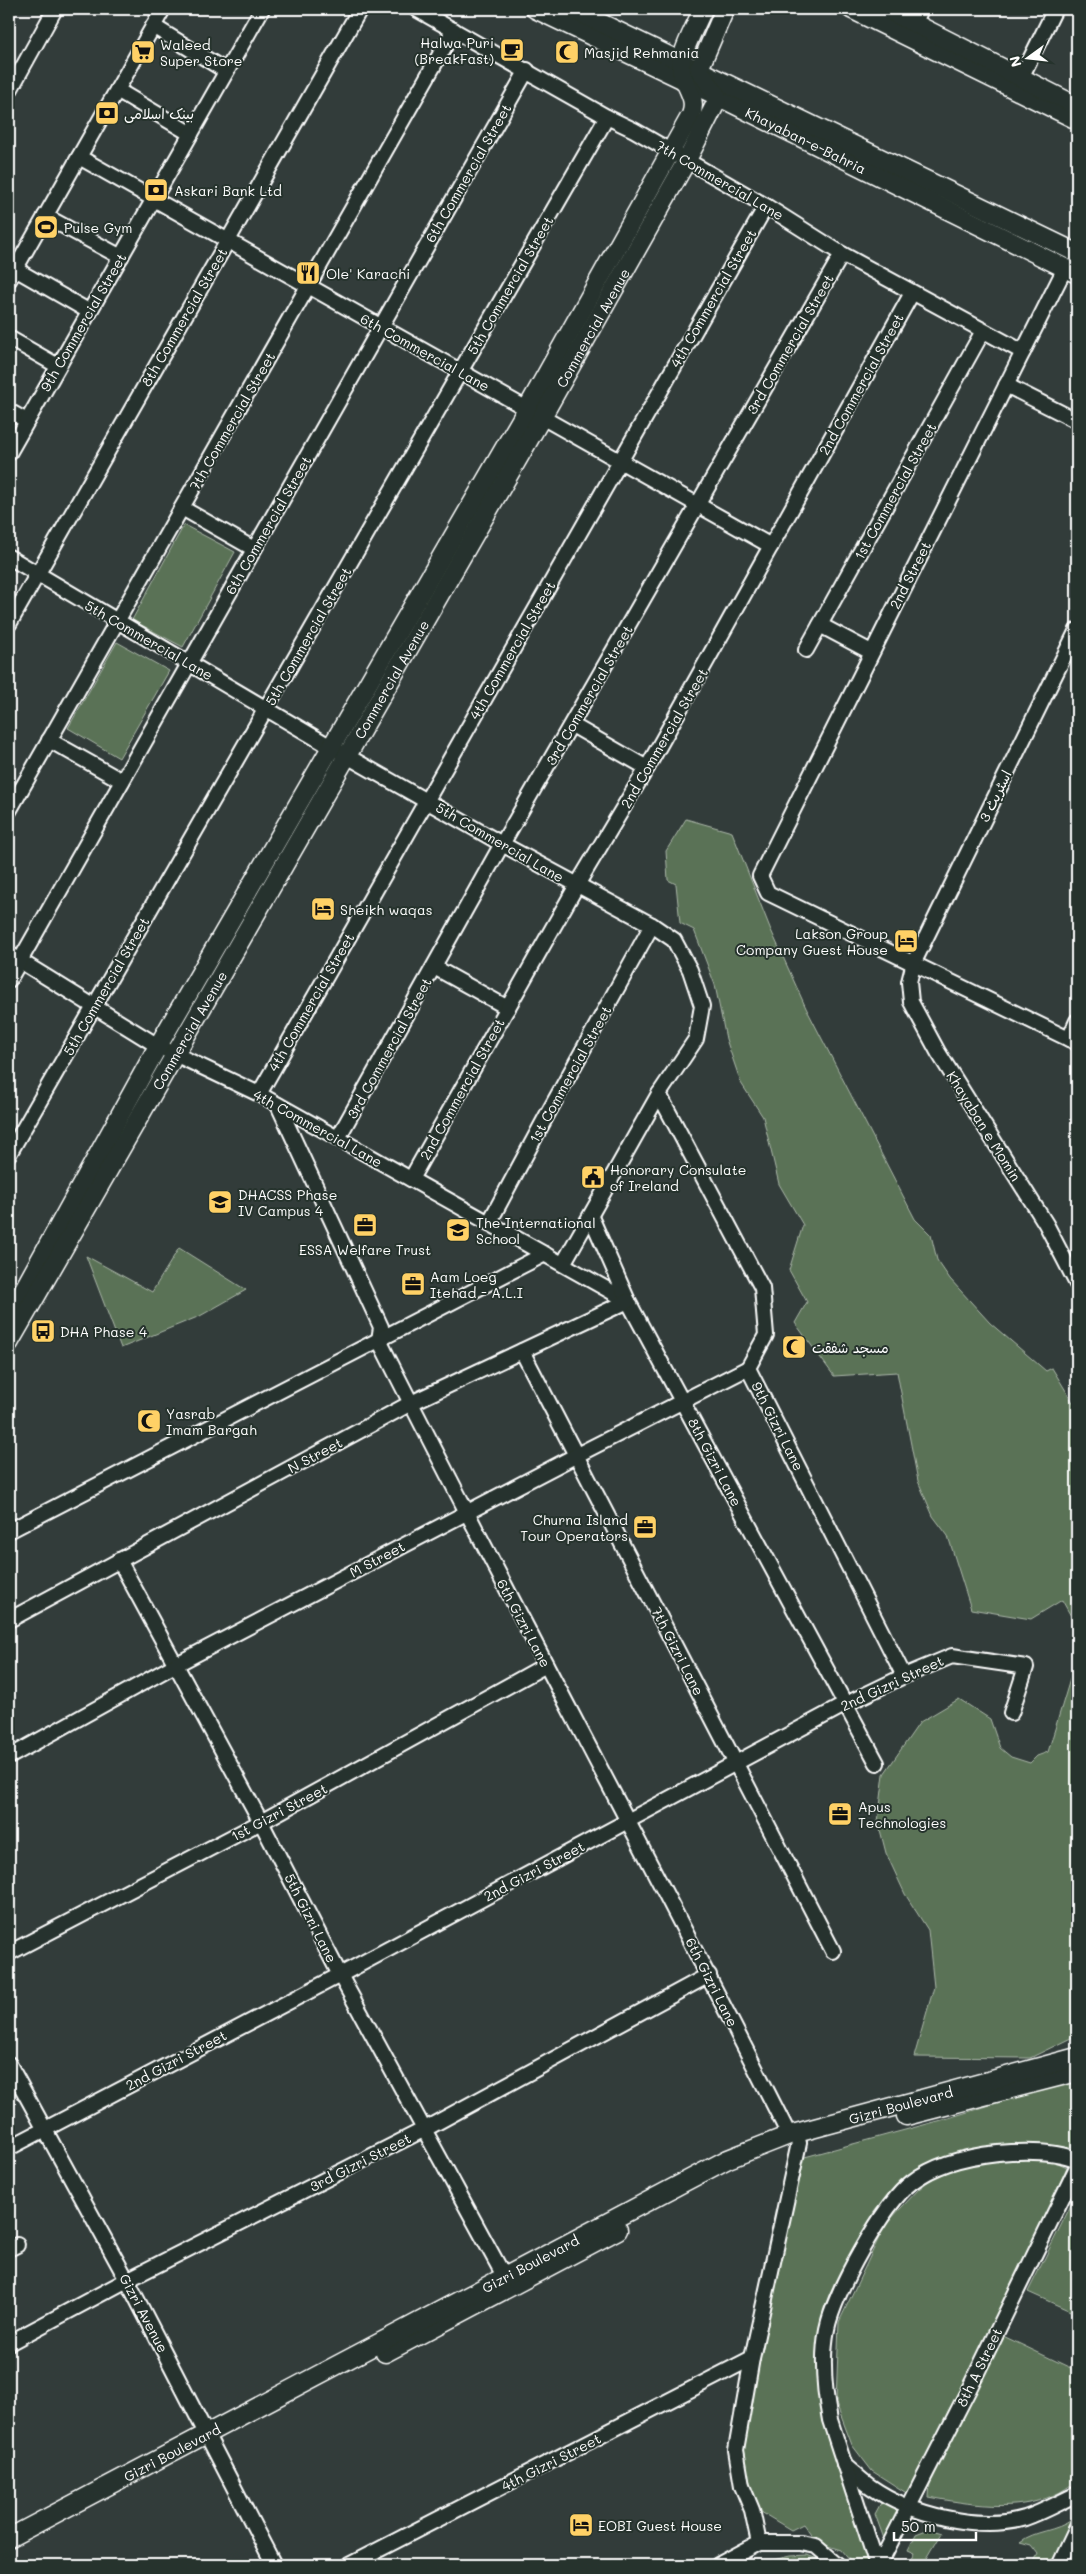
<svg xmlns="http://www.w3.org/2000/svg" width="1086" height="2574" viewBox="0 0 1086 2574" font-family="Mali,'Playpen Sans Arabic',sans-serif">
  <rect width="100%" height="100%" fill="#323c3a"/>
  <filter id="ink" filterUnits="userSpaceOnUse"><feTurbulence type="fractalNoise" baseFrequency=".02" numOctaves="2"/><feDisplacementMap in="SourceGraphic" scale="10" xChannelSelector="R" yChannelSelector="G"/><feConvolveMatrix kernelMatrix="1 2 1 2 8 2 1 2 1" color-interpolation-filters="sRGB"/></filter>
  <g filter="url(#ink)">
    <g fill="#5a7256" stroke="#acb8aa">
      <polygon points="184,525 235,552 183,647 132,620"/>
      <polygon points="117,642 169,671 119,758 68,728"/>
      <polygon points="686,819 732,832 770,928 806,1008 915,1219 931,1235 937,1260 950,1279 990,1323 1046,1371 1052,1368 1077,1409 1077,1627 1062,1600 1031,1619 971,1609 948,1536 933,1516 918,1481 897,1372 834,1376 795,1323 807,1302 789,1270 803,1225 779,1184 763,1117 741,1083 726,1039 715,985 694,930 680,923 676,884 668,880 666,851"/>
      <polygon points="179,1248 246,1290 200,1316 121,1348 86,1256 152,1292"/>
      <polygon points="1077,1656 1077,2035 1030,2058 914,2057 934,1987 928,1930 905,1894 886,1853 878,1822 884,1774 920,1722 959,1699 990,1719 1000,1748 1011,1757 1030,1763 1037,1756 1048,1752"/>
      <polygon points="1077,2078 1077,2154 1007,2146 966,2150 925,2165 903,2181 887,2196 874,2212 862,2236 827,2311 826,2432 869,2565 854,2565 842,2550 816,2542 803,2524 791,2530 756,2509 741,2449 759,2339 801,2158 942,2120"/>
      <polygon points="1001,2158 1049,2159 1067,2167 1030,2250 908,2494 872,2471 852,2445 836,2403 839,2322 885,2225 919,2189 936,2175 969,2164"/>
      <polygon points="1077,2193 1077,2314 1028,2292"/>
      <path d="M1001,2335L1077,2371V2481C1069,2486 1062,2492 1054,2495C1016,2513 968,2504 929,2497L930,2481Z"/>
      <polygon points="882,2501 905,2505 887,2547 875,2514"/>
      <path d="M1073,2519L1076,2521L1055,2565H1032L1038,2554L1031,2545L1020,2542C1035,2530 1056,2532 1073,2519Z"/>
      <polygon points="929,2529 942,2533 923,2565 912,2559 915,2553 908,2550 916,2534"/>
      <polygon points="807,2555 833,2565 808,2565 794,2561 793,2565 752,2565 790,2556"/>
    </g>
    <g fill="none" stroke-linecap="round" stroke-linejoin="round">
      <defs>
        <g id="minor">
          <polyline points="416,9 607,117 634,130 766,206 842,254 1023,352"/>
          <polyline points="915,22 921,9"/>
          <polyline points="153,26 226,71"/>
          <polyline points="1017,86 1055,9"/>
          <polyline points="117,90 191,134"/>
          <polyline points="9,92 55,9"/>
          <polyline points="79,157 771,546"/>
          <polyline points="45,216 121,257"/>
          <polyline points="1065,268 760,876 768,893 1077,1043"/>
          <polyline points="15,269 90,312"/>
          <polyline points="9,280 163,9"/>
          <polyline points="9,338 58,366"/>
          <polyline points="1006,385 1077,421"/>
          <polyline points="9,411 27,421"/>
          <polyline points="9,453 262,9"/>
          <polyline points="182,508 254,549"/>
          <polyline points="9,557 331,747 502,844 652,925 674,940 690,970 702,1006 696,1039 659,1094 563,1264"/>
          <polyline points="9,624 360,9"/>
          <polyline points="820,625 871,652"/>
          <polyline points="1077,630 914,962 909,982 911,1002 938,1052 1046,1224 1077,1284"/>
          <polyline points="806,650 983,331"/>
          <polyline points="572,725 647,768"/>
          <polyline points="49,740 122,781"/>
          <polyline points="9,811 454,30"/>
          <polyline points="9,954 158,1046 259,1094 628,1301"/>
          <polyline points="434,967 508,1008"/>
          <polyline points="9,980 527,70"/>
          <polyline points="1069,1039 1077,1021"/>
          <polyline points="259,1094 766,206"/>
          <polyline points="659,1094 762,1288 766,1335 748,1368"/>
          <path d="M278,1105L381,1327L379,1340C513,1607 656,1869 789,2135"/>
          <polyline points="338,1138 502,844 842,254"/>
          <polyline points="9,1154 607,117"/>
          <polyline points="411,1179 577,885 647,768 912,293"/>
          <polyline points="591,1217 628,1301 877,1763"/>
          <polyline points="489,1223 547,1115 652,925"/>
          <polyline points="522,1351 833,1951"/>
          <polyline points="748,1368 904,1676"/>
          <polyline points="9,1531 545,1254"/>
          <polyline points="119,1560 261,1822 340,1975 504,2276"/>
          <polyline points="9,1620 411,1403 628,1301"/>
          <polyline points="9,1757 175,1665 577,1455 748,1368"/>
          <polyline points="9,1953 261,1822 546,1665"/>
          <polyline points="9,2064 127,2280 274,2565"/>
          <polyline points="9,2148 340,1975 846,1704 904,1676 952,1656 1026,1667 1011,1713"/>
          <polyline points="9,2249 17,2245"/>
          <polyline points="9,2343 127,2280 425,2129 709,1975"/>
          <path d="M844,2465C853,2472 862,2481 871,2487C910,2514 978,2532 1025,2518C1043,2512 1060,2502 1077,2494"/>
          <polyline points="759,2543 752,2510 742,2486 736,2450 752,2358 799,2143"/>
          <polyline points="349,2565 752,2358"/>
          <polyline points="718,2565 759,2543 801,2543 816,2546 838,2565"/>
          <path d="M877,2565L830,2420C824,2389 821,2359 827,2329C834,2293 883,2204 912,2182C935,2164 970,2156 998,2153C1022,2151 1055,2150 1077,2160"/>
          <polyline points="879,2565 969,2389 1077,2167"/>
          <polyline points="1059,2565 1077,2527"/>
        </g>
        <g id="major">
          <path id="s1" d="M535,9L717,96L1077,274"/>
          <polyline points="572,9 1077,253"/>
          <polyline points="851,9 1077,120"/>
          <polyline points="886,9 1077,106"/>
          <path d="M9,1316L158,1046L527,409L691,115C699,95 679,82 681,63C683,48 697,23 703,9"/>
          <path id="s2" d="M9,1343L542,417L687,160L717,101V96L699,69L725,9"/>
          <polyline points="906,2116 1077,2072"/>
          <polyline points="385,2353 618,2230"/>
          <path id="s3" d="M9,2538L728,2159L789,2135L1077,2057"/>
        </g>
      </defs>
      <use href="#minor" stroke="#fff" stroke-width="18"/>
      <use href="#major" stroke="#fff" stroke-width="21"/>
      <use href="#minor" stroke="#26332d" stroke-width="14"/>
      <use href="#major" stroke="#26332d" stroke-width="18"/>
    </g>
  </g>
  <defs>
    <symbol id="cafe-square" viewBox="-11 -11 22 22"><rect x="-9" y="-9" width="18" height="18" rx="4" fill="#ffd166" stroke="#26332d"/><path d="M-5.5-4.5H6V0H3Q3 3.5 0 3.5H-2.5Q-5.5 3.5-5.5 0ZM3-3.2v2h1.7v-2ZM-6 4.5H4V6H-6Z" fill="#111"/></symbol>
    <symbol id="supermarket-square" viewBox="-11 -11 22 22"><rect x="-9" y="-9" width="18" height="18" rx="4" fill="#ffd166" stroke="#26332d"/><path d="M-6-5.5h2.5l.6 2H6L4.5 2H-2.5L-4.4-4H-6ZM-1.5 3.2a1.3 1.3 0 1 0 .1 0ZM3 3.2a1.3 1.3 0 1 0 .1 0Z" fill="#111"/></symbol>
    <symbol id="mosque-square" viewBox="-11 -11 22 22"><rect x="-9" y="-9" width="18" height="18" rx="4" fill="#ffd166" stroke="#26332d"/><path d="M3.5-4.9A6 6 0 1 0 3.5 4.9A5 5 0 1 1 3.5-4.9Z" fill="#111"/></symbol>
    <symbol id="bank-square" viewBox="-11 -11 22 22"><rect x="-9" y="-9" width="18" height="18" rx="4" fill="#ffd166" stroke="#26332d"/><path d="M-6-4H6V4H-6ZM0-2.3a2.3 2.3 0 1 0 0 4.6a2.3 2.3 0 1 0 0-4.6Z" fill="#111"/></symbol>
    <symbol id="stadium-square" viewBox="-11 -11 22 22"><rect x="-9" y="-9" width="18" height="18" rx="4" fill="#ffd166" stroke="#26332d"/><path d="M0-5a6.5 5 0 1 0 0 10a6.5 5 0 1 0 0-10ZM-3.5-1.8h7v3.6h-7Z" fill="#111"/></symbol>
    <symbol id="restaurant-square" viewBox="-11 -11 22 22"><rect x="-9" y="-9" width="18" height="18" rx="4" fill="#ffd166" stroke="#26332d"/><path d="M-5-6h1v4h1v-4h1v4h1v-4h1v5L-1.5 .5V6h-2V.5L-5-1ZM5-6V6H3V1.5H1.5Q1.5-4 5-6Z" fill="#111"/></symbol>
    <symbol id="hotel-square" viewBox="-11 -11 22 22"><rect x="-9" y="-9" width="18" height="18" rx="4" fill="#ffd166" stroke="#26332d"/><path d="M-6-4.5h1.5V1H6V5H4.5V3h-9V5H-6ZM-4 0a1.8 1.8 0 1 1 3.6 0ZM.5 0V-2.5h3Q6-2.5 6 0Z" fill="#111"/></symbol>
    <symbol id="civic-square" viewBox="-11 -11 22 22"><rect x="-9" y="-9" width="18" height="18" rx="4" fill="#ffd166" stroke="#26332d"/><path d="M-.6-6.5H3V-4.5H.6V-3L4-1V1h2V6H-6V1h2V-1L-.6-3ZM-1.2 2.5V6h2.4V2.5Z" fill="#111"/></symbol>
    <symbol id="school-square" viewBox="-11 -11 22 22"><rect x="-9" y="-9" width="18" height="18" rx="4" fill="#ffd166" stroke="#26332d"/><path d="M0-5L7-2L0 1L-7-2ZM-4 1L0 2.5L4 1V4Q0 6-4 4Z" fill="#111"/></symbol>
    <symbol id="office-square" viewBox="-11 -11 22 22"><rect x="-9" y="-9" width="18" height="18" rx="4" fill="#ffd166" stroke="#26332d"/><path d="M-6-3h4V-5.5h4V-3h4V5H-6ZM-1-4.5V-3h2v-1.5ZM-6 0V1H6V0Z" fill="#111"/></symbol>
    <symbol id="bus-square" viewBox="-11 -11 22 22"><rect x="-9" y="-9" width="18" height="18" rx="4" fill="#ffd166" stroke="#26332d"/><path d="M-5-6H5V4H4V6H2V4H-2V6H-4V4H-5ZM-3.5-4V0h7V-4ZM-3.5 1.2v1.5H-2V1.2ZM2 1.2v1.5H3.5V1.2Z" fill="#111"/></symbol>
  </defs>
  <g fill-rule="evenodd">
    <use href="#cafe-square" x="498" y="36" width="28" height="28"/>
    <use href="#supermarket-square" x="129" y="38" width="28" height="28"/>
    <use href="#mosque-square" x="553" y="38" width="28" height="28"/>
    <use href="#bank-square" x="93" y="99" width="28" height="28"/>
    <use href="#bank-square" x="142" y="176" width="28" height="28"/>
    <use href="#stadium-square" x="32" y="213" width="28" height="28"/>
    <use href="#restaurant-square" x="294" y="259" width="28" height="28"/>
    <use href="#hotel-square" x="309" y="895" width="28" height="28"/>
    <use href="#hotel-square" x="892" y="927" width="28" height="28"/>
    <use href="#civic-square" x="579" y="1163" width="28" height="28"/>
    <use href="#school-square" x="206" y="1188" width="28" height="28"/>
    <use href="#office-square" x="351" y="1211" width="28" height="28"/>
    <use href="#school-square" x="444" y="1216" width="28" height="28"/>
    <use href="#office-square" x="399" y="1270" width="28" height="28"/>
    <use href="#bus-square" x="29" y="1317" width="28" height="28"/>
    <use href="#mosque-square" x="780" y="1333" width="28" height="28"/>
    <use href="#mosque-square" x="135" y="1407" width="28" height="28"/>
    <use href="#office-square" x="631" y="1513" width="28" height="28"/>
    <use href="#office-square" x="826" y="1800" width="28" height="28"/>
    <use href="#hotel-square" x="567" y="2511" width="28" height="28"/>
  </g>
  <g text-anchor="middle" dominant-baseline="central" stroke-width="4" stroke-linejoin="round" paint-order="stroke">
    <g font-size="14" fill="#fff" stroke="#26332d" text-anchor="start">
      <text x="494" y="42" text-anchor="end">Halwa Puri<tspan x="494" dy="16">(BreakFast)</tspan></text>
      <text x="160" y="44">Waleed<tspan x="160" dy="16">Super Store</tspan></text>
      <text x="584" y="52">Masjid Rehmania</text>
      <text x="124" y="113">بینک اسلامی</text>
      <text x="174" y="190">Askari Bank Ltd</text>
      <text x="64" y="227">Pulse Gym</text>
      <text x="326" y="273">Ole' Karachi</text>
      <text x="340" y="909">Sheikh waqas</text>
      <text x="888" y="933" text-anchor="end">Lakson Group<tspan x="888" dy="16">Company Guest House</tspan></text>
      <text x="610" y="1169">Honorary Consulate<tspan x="610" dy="16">of Ireland</tspan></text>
      <text x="238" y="1194">DHACSS Phase<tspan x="238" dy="16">IV Campus 4</tspan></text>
      <text x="476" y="1222">The International<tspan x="476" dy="16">School</tspan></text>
      <text x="365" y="1249" text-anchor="middle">ESSA Welfare Trust</text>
      <text x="430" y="1276">Aam Loeg<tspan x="430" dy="16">Itehad - A.L.I</tspan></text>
      <text x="60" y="1331">DHA Phase 4</text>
      <text x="812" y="1347">مسجد شفقت</text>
      <text x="166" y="1413">Yasrab<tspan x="166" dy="16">Imam Bargah</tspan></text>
      <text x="628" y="1519" text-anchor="end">Churna Island<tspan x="628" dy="16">Tour Operators</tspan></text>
      <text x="858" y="1806">Apus<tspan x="858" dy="16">Technologies</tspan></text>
      <text x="598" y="2525">EOBI Guest House</text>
    </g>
    <g font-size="14" fill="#fff" stroke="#26332d">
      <text stroke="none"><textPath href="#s1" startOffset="301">Khayaban-e-Bahria</textPath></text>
      <text transform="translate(468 173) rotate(-60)">6th Commercial Street</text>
      <text transform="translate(720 180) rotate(30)">7th Commercial Lane</text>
      <text transform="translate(510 285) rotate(-60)">5th Commercial Street</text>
      <text transform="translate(713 298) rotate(-60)">4th Commercial Street</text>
      <text transform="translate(184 317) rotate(-60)">8th Commercial Street</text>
      <text transform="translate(83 322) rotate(-60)">9th Commercial Street</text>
      <text stroke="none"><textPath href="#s2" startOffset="1171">Commercial Avenue</textPath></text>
      <text transform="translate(790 344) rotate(-60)">3rd Commercial Street</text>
      <text transform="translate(425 352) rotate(29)">6th Commercial Lane</text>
      <text transform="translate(861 384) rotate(-61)">2nd Commercial Street</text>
      <text transform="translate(232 421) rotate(-60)">7th Commercial Street</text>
      <text transform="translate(895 491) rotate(-61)">1st Commercial Street</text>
      <text transform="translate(268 525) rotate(-60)">6th Commercial Street</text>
      <text transform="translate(910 575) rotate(-63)">2nd Street</text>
      <text transform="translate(308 636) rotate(-60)">5th Commercial Street</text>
      <text transform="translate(149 640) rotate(30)">5th Commercial Lane</text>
      <text transform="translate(512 650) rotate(-60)">4th Commercial Street</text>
      <text stroke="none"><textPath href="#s2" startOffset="766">Commercial Avenue</textPath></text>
      <text transform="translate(589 695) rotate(-60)">3rd Commercial Street</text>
      <text transform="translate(664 738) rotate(-60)">2nd Commercial Street</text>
      <text transform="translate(995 796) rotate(-64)">اسٹریٹ 3</text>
      <text transform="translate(500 842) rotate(30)">5th Commercial Lane</text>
      <text transform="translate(106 986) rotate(-60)">5th Commercial Street</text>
      <text transform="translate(311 1002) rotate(-60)">4th Commercial Street</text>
      <text stroke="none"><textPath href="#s2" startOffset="361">Commercial Avenue</textPath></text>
      <text transform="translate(389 1048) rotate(-61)">3rd Commercial Street</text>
      <text transform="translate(570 1074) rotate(-61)">1st Commercial Street</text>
      <text transform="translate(462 1089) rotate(-61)">2nd Commercial Street</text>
      <text transform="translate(984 1126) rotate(58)">Khayaban e Momin</text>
      <text transform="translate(318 1128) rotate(29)">4th Commercial Lane</text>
      <text transform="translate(778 1426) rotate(63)">9th Gizri Lane</text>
      <text transform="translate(315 1455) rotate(-28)">N Street</text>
      <text transform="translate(715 1462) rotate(62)">8th Gizri Lane</text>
      <text transform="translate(377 1559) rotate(-28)">M Street</text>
      <text transform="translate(524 1623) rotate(62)">6th Gizri Lane</text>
      <text transform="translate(678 1651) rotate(63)">7th Gizri Lane</text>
      <text transform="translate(892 1683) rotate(-25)">2nd Gizri Street</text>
      <text transform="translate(279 1812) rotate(-28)">1st Gizri Street</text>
      <text transform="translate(534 1871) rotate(-28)">2nd Gizri Street</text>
      <text transform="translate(311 1918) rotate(63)">5th Gizri Lane</text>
      <text transform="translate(712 1982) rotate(63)">6th Gizri Lane</text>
      <text transform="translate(176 2060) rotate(-28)">2nd Gizri Street</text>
      <text stroke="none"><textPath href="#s3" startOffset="994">Gizri Boulevard</textPath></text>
      <text transform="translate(360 2162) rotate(-27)">3rd Gizri Street</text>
      <text stroke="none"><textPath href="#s3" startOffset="589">Gizri Boulevard</textPath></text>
      <text transform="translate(144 2313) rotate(62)">Gizri Avenue</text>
      <text transform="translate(979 2367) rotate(-64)">8th A Street</text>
      <text stroke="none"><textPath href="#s3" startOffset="184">Gizri Boulevard</textPath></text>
      <text transform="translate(551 2462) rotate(-27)">4th Gizri Street</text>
    </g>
  </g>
  <rect width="1086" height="2574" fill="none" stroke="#26332d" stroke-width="30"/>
  <rect x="15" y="15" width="1056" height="2544" fill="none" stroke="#fff" stroke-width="2" filter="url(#ink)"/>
  <g transform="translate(1028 58) rotate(255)" stroke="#26332d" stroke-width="4" paint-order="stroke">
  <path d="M0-4L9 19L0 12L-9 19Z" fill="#ffffff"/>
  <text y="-8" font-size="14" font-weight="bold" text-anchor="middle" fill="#ffffff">N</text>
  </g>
  <path d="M894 2532v8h82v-8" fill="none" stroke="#ffffff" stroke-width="2.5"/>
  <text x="901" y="2532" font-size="15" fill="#ffffff" stroke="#26332d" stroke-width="4" paint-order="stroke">50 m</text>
</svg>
